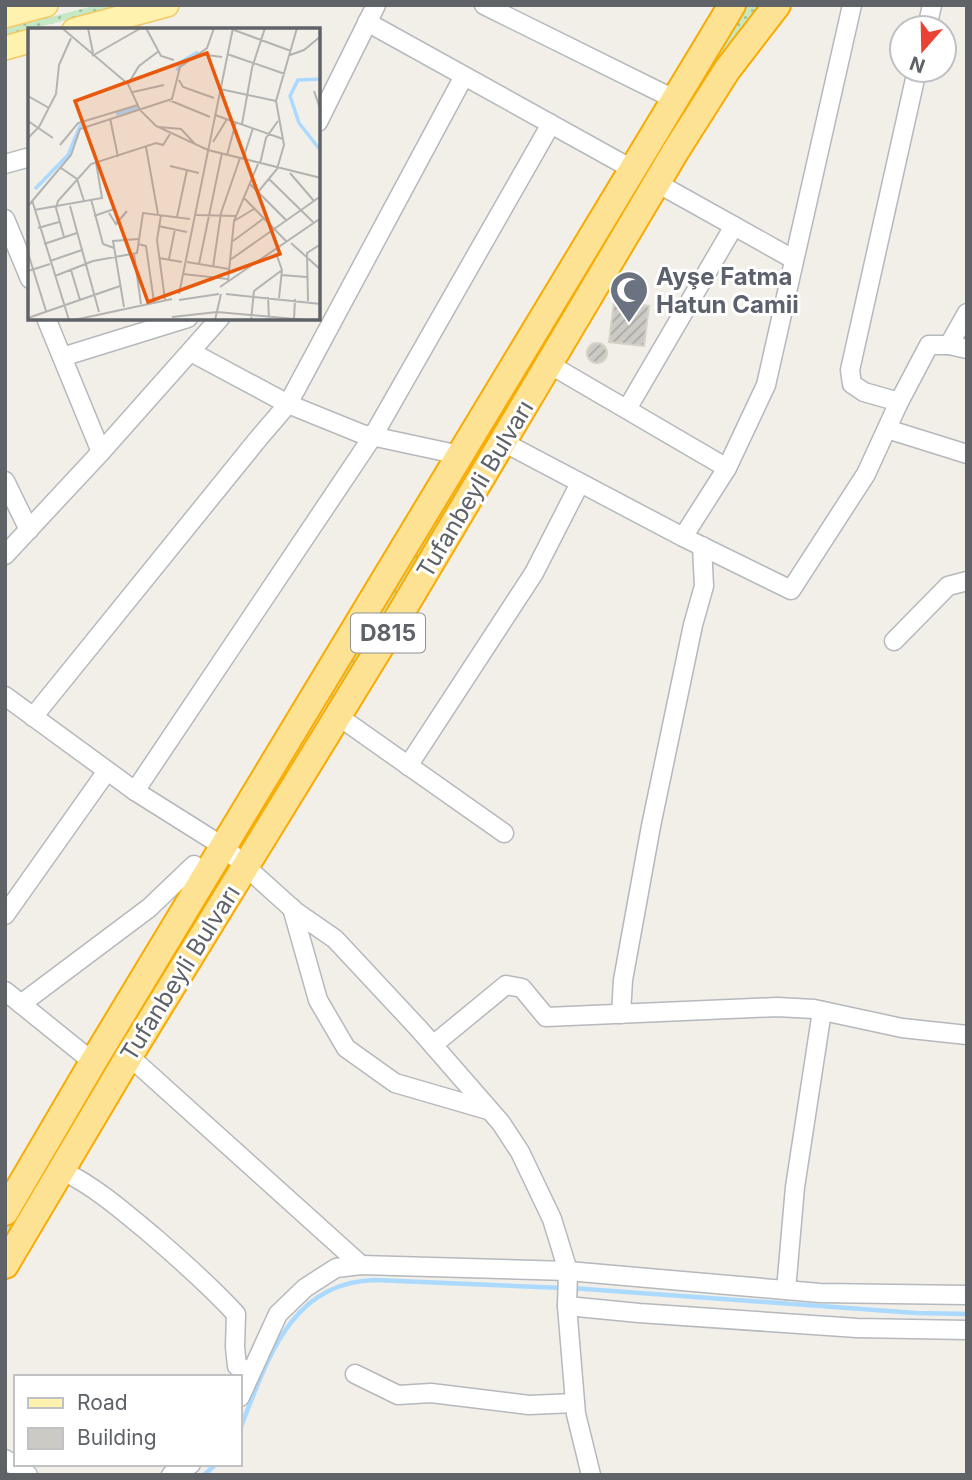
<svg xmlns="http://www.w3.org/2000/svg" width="972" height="1480" viewBox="0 0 972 1480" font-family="Inter,sans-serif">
  <defs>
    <pattern id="grass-dots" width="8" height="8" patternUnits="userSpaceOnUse" patternTransform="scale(1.75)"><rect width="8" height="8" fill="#c5e8c5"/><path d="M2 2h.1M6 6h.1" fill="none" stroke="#a3c0a4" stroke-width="1.8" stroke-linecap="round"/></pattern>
    <pattern id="building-hatch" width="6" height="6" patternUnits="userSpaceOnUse" patternTransform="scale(1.75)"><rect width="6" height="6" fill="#cccac5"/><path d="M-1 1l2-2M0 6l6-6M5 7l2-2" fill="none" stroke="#a9a8a4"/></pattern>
  </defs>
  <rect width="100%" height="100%" fill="#f1efe8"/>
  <g fill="url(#grass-dots)">
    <polygon points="97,5 123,5 5,36 5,29"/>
    <polygon points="742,5 764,5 297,758 338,685 355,649"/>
    <polygon points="214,884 216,885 143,1006 5,1245 5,1230"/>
  </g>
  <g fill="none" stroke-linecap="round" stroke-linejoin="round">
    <g stroke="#aadaff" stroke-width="4.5">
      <polyline points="571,1288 916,1313 967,1314"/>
      <path d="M240,1429C267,1362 289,1282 375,1280L563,1288"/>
      <polyline points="204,1475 216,1464"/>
    </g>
  </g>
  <g fill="url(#building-hatch)" stroke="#d6d1c6" stroke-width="2">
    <polygon points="614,302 649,306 644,346 609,342"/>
    <circle cx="597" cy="353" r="10"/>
  </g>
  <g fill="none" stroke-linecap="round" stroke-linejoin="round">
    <defs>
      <g id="minor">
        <polyline points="484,5 674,99"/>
        <polyline points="367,22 632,169"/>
        <polyline points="927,28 932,5"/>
        <polyline points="318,122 376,5"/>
        <polyline points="5,164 30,157"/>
        <polyline points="657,183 793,259"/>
        <polyline points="5,219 30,279"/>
        <polyline points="46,318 101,452"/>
        <polyline points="949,345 967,313"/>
        <polyline points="191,352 288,404 362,434 460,455"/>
        <polyline points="62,357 188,318"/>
        <polyline points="549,364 727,468"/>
        <polyline points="899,402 864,392 852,384 850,370 917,70"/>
        <polyline points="627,409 734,226"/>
        <polyline points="887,429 967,454"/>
        <polyline points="503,442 683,537 791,590 866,474 899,402 929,345 949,345 967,349"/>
        <polyline points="5,481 29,530"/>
        <polyline points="683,537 727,468 766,385 852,5"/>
        <polyline points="5,555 101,452 220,318"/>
        <polyline points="894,641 948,586 967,581"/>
        <polyline points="5,696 135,791 224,847 296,912 335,939 419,1029 501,1123 520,1152 552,1219 568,1271 567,1306 576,1414 591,1475"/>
        <polyline points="338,716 504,833"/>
        <polyline points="33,717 258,439 288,404 464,76"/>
        <polyline points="408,766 534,573 580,483"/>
        <polyline points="135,791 373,436 551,124"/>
        <polyline points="292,908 318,1000 346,1048 395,1083 488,1110"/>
        <polyline points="5,915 107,771"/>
        <polyline points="5,991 93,1062"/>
        <polyline points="21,1004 149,908 194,865 206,876"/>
        <polyline points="621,1014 623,980 651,826 693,625 704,586 702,546"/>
        <polyline points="433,1045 506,985 522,988 546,1017 777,1007 814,1009 902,1028 967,1035"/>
        <polyline points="129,1056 361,1265"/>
        <path d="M61,1170C96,1187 123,1211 153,1236C182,1261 210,1286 236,1314L235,1347L237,1366L251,1372"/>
        <polyline points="786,1290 795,1187 822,1011"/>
        <polyline points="567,1306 639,1313 857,1328 967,1330"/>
        <polyline points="355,1374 398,1395 431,1393 529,1405 575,1403"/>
        <polyline points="240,1397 278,1314 305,1288 336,1268 361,1265 568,1271 820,1293 967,1295"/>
        <polyline points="5,1459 28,1475"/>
        <polyline points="171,1475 191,1464"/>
      </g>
      <g id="major">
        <polyline points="5,16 46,5"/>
        <polyline points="74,30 167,5"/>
        <polyline points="5,48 30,41"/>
      </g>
      <g id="highway">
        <polyline points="5,1212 93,1062 732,5"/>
        <polyline points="5,1265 129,1056 393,626 675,152 727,70 777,5"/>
      </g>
    </defs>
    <use href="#minor" stroke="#b5b8bc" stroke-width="21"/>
    <use href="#major" stroke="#f2c960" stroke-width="26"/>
    <use href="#highway" stroke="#f9ab00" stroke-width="30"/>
    <use href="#minor" stroke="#fff" stroke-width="18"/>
    <use href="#major" stroke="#fff2af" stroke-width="23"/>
    <use href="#highway" stroke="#fde293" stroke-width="26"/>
  </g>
  <defs>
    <symbol id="mosque-pin" viewBox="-11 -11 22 30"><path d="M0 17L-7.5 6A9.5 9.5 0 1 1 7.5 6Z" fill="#6b7280" stroke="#fff"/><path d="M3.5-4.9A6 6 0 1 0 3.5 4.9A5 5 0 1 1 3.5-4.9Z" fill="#fff"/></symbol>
  </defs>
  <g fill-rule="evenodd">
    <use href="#mosque-pin" x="607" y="268" width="44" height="60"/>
  </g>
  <g text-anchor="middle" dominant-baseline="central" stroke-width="6" stroke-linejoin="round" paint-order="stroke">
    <rect fill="#fff" stroke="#8f9295" stroke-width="2" x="351" y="613.5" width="74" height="39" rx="5"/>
    <g font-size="23" font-weight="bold" fill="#5f6368">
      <text x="388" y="633">D815</text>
    </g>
    <g font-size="24" font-weight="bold" fill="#5b616d" stroke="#fff" text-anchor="start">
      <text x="656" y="276">Ayşe Fatma<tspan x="656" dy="28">Hatun Camii</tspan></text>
    </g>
    <g font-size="24" fill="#5f6368" stroke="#fff">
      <text transform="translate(475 489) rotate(-59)">Tufanbeyli Bulvarı</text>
      <text transform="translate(180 973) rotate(-58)">Tufanbeyli Bulvarı</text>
    </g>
  </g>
  <g transform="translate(28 28)">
    <rect width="292" height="292" fill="#f1efe8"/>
    <path fill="none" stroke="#aadaff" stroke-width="3.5" d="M149,43L153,34L170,24M293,51L270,52L262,68L271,95L293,123M88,86L110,80M7,161L40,127L53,96"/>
    <path fill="none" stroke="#b3b3b1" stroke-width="2" d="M34,0L100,56L112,82L128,98L180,122L293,150M60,0L65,25M118,0L133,28L146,32M206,2L263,23M171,26L194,29M199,26L257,46M262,27L276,22L293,8M64,28L113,0M151,52L155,59L186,70M100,56L111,38L131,23M192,61L248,73M286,63L293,83M105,64L136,57M0,68L21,80M141,72L182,89M187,87L255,111M82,90L90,129M0,93L25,110M214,96L224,40L237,0M131,99L153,101L167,116M0,110L11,99L28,66L31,37L43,10M185,114L199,91M32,117L50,95L110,77M118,119L130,186M199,127L208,94M215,131L225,100M232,136L238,110L250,93M142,138L171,145M33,140L49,151L56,173M262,145L286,173M241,151L285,194M222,156L259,193M230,164L249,141L256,117L248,73L269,0M216,170L258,213M63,171L75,216L86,220M4,172L41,292M0,178L43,127L52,101L144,71L152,39L179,20L186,0M42,178L71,284M6,182L74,170L68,134M81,185L88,196L99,183M133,187L129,212L137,272M168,187L208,188M66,188L86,181M149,189L159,142M206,193L226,181M130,198L159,204M10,200L31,194M36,209L28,180L30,173L63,136L128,115L135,117L142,106M205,213L235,191M263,215L293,242M16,216L49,205M110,216L118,218L126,274M0,225L18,283M248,225L254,242L251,270M106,226L113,276M131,230L154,234M141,231L147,201M202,232L293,168M22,233L54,222M159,234L201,241M171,236L194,125M185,239L193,185L212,130M43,242L52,272M0,243L22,236M155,246L200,251M253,247L279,249M27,248L65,233L109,225L115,185L162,191M200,253L206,193L230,136M192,259L293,190M151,266L205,0M198,266L293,276M240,269L241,292M151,272L191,266M280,273L279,225L293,216M96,279L85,213L110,211M144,289L189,284L278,292M0,290L92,258M46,292L144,271M187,292L193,266M223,292L226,263L254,242M266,292L267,271"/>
    <path fill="#e8590c" fill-opacity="0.15" stroke="#e8590c" stroke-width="3.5" d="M179,25L252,226L120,274L47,73Z"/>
    <rect width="292" height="292" fill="none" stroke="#5f6368" stroke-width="3.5"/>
  </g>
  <rect width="972" height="1480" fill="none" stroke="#5f6368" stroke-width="14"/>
  <rect x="14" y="1375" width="228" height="91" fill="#ffffff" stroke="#bfc1c3" stroke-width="2"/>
  <rect x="28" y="1398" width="35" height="10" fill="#fff2af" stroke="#bfc1c3" stroke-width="2"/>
  <text x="77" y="1410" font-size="21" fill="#5f6368">Road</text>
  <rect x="28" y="1428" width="35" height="21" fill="#cccac5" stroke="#bfc1c3" stroke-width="2"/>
  <text x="77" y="1445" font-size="21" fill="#5f6368">Building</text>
  <g transform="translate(923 49) rotate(200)"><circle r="33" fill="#ffffff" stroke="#bfc1c3" stroke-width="2"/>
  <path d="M0-5L12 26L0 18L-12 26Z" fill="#ea4335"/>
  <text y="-10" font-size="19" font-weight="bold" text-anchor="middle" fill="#5f6368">N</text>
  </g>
</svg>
